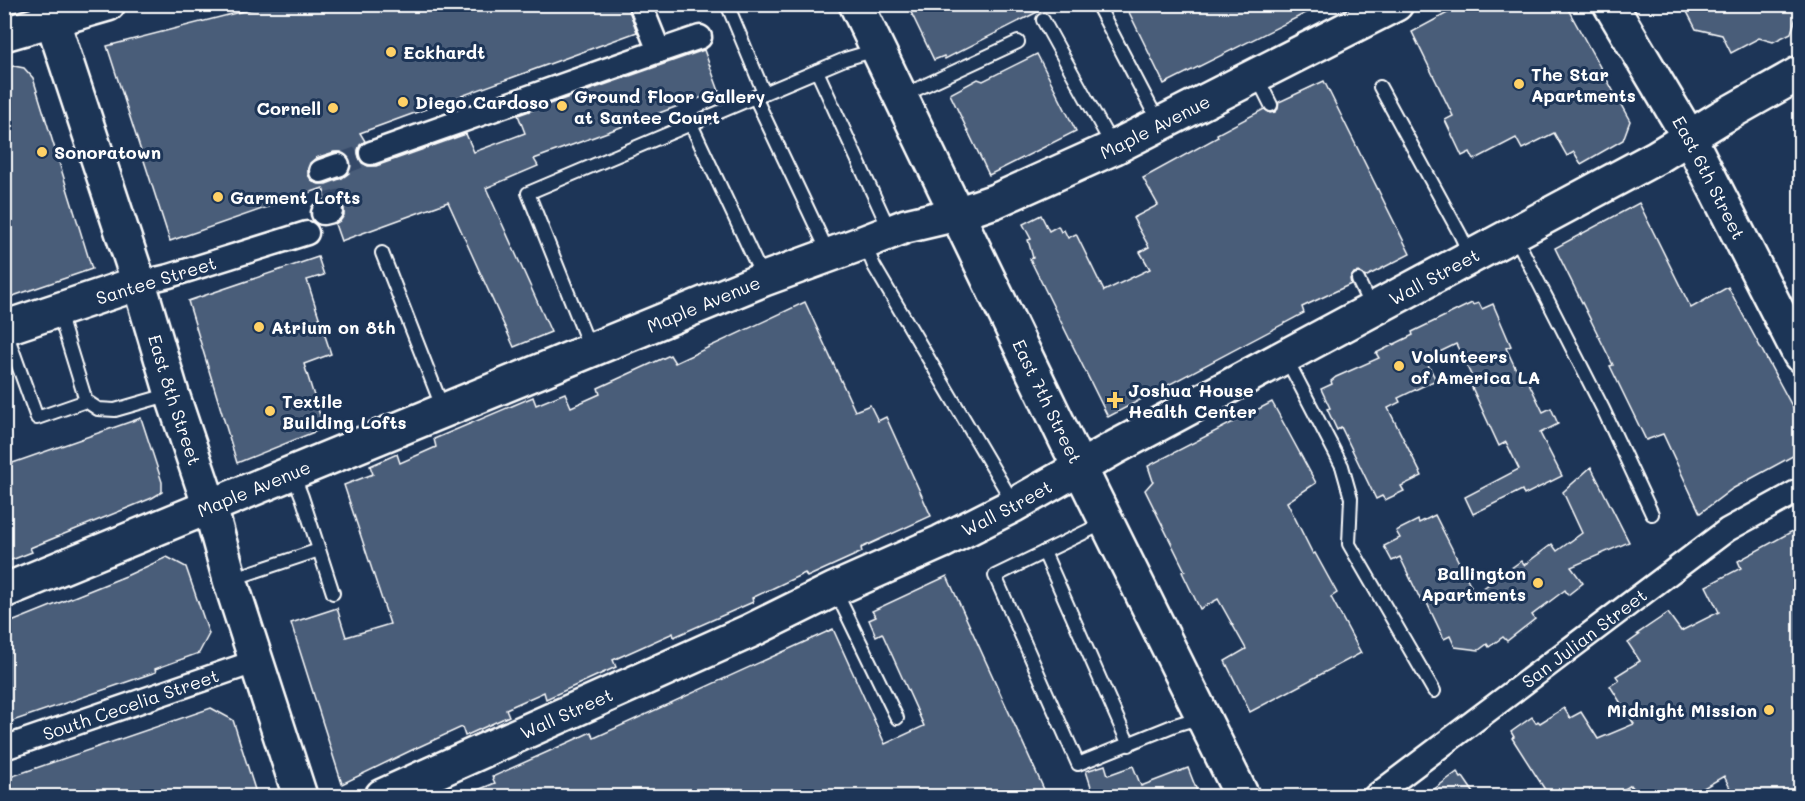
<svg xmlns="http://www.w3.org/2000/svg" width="1805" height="801" viewBox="0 0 1805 801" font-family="Mali,sans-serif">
  <rect width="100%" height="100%" fill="#1d3557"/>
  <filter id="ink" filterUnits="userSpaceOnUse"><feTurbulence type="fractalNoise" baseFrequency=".0167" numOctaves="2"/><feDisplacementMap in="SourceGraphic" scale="12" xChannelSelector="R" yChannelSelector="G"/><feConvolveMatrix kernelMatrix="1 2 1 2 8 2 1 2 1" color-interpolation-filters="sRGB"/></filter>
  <g filter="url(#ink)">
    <g fill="#4a5d79" stroke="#fff" stroke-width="1.5" fill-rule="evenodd">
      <path d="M271,4H627L637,32L360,133L365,141L360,145L358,150V157L362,163L368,166H376L466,134L474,152L525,133L518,115L704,50L719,91L534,159L538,166L486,188L551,332L514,347L448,202L341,241L335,224L341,220L344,215V207L340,201L335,198H326L323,188L170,241L107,46ZM334,152H341L347,155L351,161V167L349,173L342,178L326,184H319L313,182L308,175V168L310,163L316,158Z"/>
      <polygon points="907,4 1053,4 945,59 944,56 934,60"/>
      <polygon points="1125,4 1324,4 1164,84"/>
      <polygon points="1464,4 1565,4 1630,121 1623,140 1581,164 1574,152 1567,156 1554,133 1522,149 1516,138 1474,160 1470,152 1462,156 1445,120 1453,116 1412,32"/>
      <polygon points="1683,4 1800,4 1800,16 1796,18 1791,33 1773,42 1759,38 1731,53 1722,35 1696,29"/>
      <polygon points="1037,54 1076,131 989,175 950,94 978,79 983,81"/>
      <polygon points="14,66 24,68 33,78 92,269 10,297 4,281 4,69"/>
      <polygon points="1324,81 1410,254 1365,277 1359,272 1354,273 1350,279 1351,284 1302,307 1304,313 1108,417 1030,259 1033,258 1028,240 1031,239 1023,224 1041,215 1049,231 1058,226 1061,232 1064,230 1068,238 1076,234 1104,291 1150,269 1140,252 1149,247 1133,218 1158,205 1143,178 1218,137 1217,134 1264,109 1270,113 1275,112 1278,109 1279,102"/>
      <polygon points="1639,203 1691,308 1728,287 1800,421 1800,452 1732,489 1700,513 1663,434 1646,440 1610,366 1613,365 1555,248"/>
      <polygon points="318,257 324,275 307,280 331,354 304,364 324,428 237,463 188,301"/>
      <polygon points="805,302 855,411 870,405 878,421 886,417 931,516 861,548 862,552 807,577 805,573 752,598 753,602 674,637 673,633 613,660 616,667 546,699 544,692 506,709 509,716 465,736 462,727 412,750 342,784 291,623 337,608 346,637 390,624 344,485 373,474 370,466 397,454 400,463 436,447 434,439 533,397 536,405 565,393 571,407 600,394 598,388 670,355 675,363"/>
      <polygon points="1472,303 1473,305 1479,303 1482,309 1493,304 1511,346 1506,348 1522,382 1527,379 1543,412 1551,408 1558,424 1540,433 1562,476 1524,495 1522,490 1473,514 1465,497 1519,469 1506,442 1499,446 1469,381 1473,379 1456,344 1425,359 1436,380 1398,398 1400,402 1388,408 1422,476 1401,486 1404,491 1385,500 1382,496 1376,499 1341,427 1337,430 1327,409 1330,408 1321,389 1332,384 1331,381 1336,377 1379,358 1376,353 1413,335 1412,332"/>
      <polygon points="1272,402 1316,483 1287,502 1313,554 1315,553 1337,593 1331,597 1361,653 1250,712 1225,661 1246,649 1218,599 1200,609 1182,572 1185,571 1145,490 1153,481 1148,466"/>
      <polygon points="141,418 162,482 162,492 152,498 30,548 32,552 4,563 4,466"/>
      <polygon points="1591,467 1629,542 1571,567 1583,583 1568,595 1565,590 1532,615 1535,619 1507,641 1503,637 1489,647 1487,644 1479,650 1455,647 1450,636 1444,639 1426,601 1422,603 1400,557 1392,561 1384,546 1400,538 1396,531 1418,520 1419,523 1435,515 1475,594 1521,561 1524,565 1552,544 1557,551 1582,533 1563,492"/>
      <polygon points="1800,527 1800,796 1734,796 1724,776 1690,796 1639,796 1631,785 1614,796 1549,796 1512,738 1514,737 1511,732 1532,717 1536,723 1538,721 1540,723 1564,708 1570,718 1581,712 1598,739 1634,724 1610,686 1619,680 1616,676 1640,661 1628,643 1639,635 1637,634 1668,613 1681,631 1719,612 1706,586 1741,568 1738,561"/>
      <polygon points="167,557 186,567 209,634 199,653 155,669 156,672 4,724 4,625 126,576"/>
      <polygon points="947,576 1047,796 463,796 495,783 492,777 554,749 591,732 594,738 833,629 885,744 924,726 882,633 876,636 869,620 876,617 872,611"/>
      <polygon points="211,708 233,720 257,796 4,796 4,779"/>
      <polygon points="1105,765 1108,775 1133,766 1141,786 1188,768 1199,796 1094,796 1086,771"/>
      <polygon points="1457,772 1461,778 1463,777 1476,796 1425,796"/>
    </g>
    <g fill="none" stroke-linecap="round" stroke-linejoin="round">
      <g stroke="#344968" stroke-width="22" stroke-dasharray="22 11" stroke-linecap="butt">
        <polyline points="338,165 371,153"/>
        <polyline points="331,211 337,198 332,179"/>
      </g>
      <defs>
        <g id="lane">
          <polyline points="727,4 764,93"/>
          <polyline points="1097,4 1159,123"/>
          <polyline points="1043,20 1113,147"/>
          <polyline points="817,71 890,231"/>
          <polyline points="1257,77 1271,105"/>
          <polyline points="1380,87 1460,234 1470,255"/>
          <polyline points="902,96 1018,42"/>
          <polyline points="755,97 829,254"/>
          <polyline points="691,124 763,278"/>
          <polyline points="1514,234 1603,409 1652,514"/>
          <polyline points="865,244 874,266 1014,504"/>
          <polyline points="382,253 443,409"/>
          <polyline points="1358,280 1372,309"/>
          <polyline points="5,329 37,418 86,401 58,310"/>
          <polyline points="590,348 528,193 845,59 876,50"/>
          <polyline points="1286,358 1342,466 1351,498 1349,544 1434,691"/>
          <polyline points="86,401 98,409 115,410 171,394"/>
          <polyline points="293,474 302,497 333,593"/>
          <polyline points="1106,522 995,576 1078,764 1175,725 1201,717"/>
          <polyline points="1044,552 1129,745"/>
          <polyline points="232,579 319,550"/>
          <polyline points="835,590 897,718"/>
        </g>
        <g id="street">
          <polyline points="659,51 700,37"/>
          <polyline points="371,153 659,51 640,4"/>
          <polyline points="321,171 338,165"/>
          <polyline points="323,213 331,211"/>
          <polyline points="139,283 169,276 307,233"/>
          <path id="s1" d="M4,748L257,661"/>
          <path id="s2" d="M1375,796L1727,530L1800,490"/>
        </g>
        <g id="secondary">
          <path id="s3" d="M47,4L139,283L172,394L210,507L230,580L300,796"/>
          <path id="s4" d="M856,4L1066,440L1242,796"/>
          <polyline points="4,34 108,4"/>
          <polyline points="4,328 139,283"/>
          <path id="s5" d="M4,591L764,279L865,242L906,226L957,214L995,201L1113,148L1396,4"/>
          <path id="s6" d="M382,796L750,631L835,589L941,542L1014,505L1116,447L1657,157L1720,118L1800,73"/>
        </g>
        <g id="primary">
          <path id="s7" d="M1610,4L1689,137L1800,355"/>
        </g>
      </defs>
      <use href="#lane" stroke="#fff" stroke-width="16"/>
      <use href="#street" stroke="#fff" stroke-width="27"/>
      <use href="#secondary" stroke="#fff" stroke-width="38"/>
      <use href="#primary" stroke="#fff" stroke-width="38"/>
      <use href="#lane" stroke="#1d3557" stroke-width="12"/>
      <use href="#street" stroke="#1d3557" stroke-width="22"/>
      <use href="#secondary" stroke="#1d3557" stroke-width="33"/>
      <use href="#primary" stroke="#1d3557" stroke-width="33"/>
    </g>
  </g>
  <g fill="#ffd166" stroke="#1d3557" stroke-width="2">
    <circle cx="391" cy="52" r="6"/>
    <circle cx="1519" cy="84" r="6"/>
    <circle cx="403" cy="102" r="6"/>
    <circle cx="562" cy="106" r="6"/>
    <circle cx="333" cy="108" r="6"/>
    <circle cx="42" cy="152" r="6"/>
    <circle cx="218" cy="197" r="6"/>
    <circle cx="259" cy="327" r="6"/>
    <circle cx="1399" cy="366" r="6"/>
    <path d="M1112 391h6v6h6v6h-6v6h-6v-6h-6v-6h6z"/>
    <circle cx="270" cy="411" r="6"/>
    <circle cx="1538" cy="583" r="6"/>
    <circle cx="1769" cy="710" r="6"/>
  </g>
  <g text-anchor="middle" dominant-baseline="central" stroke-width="6" stroke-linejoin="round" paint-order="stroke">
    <g font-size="18" font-weight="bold" fill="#fff" stroke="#1d3557" text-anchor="start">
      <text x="403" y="52">Eckhardt</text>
      <text x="1531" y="74">The Star<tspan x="1531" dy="21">Apartments</tspan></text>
      <text x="574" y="96">Ground Floor Gallery<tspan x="574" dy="21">at Santee Court</tspan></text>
      <text x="415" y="102">Diego Cardoso</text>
      <text x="321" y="108" text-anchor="end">Cornell</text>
      <text x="54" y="152">Sonoratown</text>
      <text x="230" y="197">Garment Lofts</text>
      <text x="271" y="327">Atrium on 8th</text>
      <text x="1411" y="356">Volunteers<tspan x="1411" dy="21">of America LA</tspan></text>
      <text x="1128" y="390">Joshua House<tspan x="1128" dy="21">Health Center</tspan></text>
      <text x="282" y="401">Textile<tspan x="282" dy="21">Building Lofts</tspan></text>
      <text x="1526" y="573" text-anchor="end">Ballington<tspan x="1526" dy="21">Apartments</tspan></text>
      <text x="1757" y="710" text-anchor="end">Midnight Mission</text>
    </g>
    <g font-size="18" fill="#fff" stroke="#1d3557">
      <text stroke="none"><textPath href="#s5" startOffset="1242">Maple Avenue</textPath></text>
      <text stroke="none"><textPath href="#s7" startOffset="200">East 6th Street</textPath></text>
      <text stroke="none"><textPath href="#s6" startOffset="1174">Wall Street</textPath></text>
      <text transform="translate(156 280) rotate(-17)">Santee Street</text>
      <text stroke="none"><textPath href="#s5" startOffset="756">Maple Avenue</textPath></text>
      <text stroke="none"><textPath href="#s3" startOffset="416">East 8th Street</textPath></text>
      <text stroke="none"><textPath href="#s4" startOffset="441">East 7th Street</textPath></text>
      <text stroke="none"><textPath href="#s5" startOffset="270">Maple Avenue</textPath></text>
      <text stroke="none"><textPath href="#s6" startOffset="688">Wall Street</textPath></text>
      <text stroke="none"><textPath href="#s2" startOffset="262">San Julian Street</textPath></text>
      <text stroke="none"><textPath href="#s1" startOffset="134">South Cecelia Street</textPath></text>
      <text stroke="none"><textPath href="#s6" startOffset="202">Wall Street</textPath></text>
    </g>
  </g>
  <rect width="1805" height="801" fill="none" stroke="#1d3557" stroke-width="24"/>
  <rect x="12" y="12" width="1781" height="777" fill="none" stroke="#fff" stroke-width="2" filter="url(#ink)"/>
</svg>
